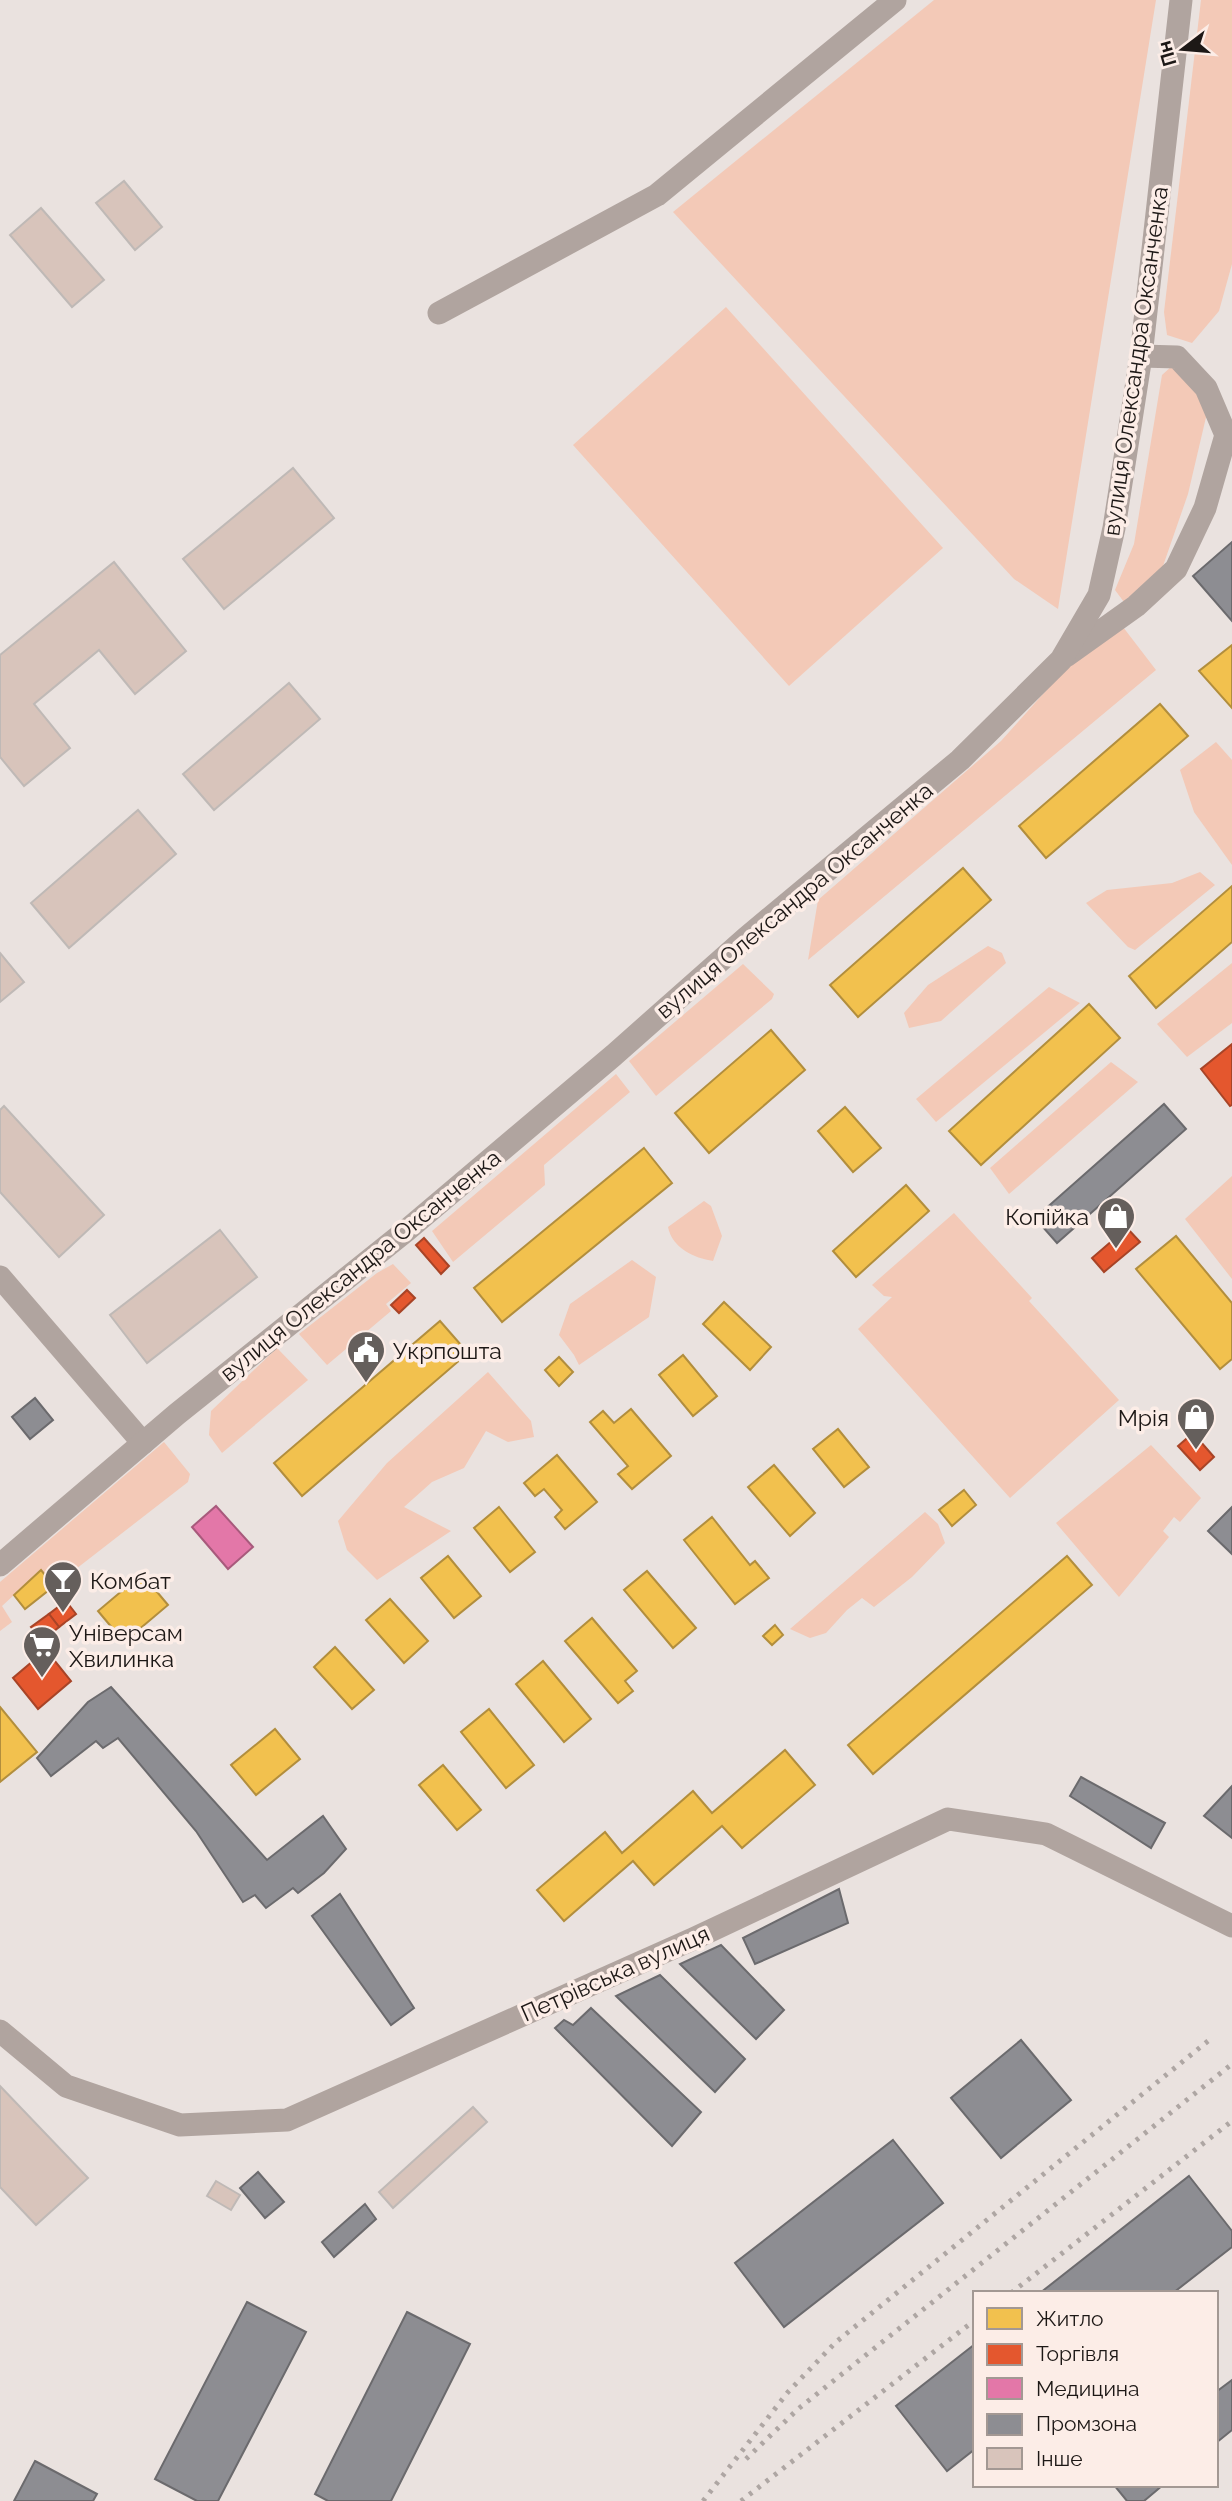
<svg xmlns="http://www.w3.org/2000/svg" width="1232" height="2501" viewBox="0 0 1232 2501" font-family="Raleway,sans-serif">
  <rect width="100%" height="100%" fill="#eae2df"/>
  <g fill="#f3c9b7">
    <polygon points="934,0 1156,0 1058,609 1014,579 673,212"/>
    <polygon points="1201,0 1232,0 1232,264 1219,311 1192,343 1167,335 1164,312"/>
    <polygon points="726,307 943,548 789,686 573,445"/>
    <polygon points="1172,366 1198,391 1207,413 1188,494 1163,566 1124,602 1115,590 1134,544 1162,375"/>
    <polygon points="1123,627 1156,670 808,960 818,900 1001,741 1076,657"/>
    <polygon points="1216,742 1232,760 1232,865 1194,812 1180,770"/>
    <polygon points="1200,872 1215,885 1135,950 1128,947 1086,903 1107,890 1172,883"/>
    <polygon points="988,946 1002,953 1006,963 941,1021 909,1028 904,1013 928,985"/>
    <polygon points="1232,963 1232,1023 1187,1057 1157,1024"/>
    <polygon points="743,964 774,994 772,999 656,1096 629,1061"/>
    <polygon points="1049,987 1080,1003 936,1122 916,1099"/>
    <polygon points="1111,1062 1138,1082 1009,1194 990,1168"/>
    <polygon points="616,1074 630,1092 544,1165 545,1185 453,1262 432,1231"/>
    <polygon points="1232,1176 1232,1279 1185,1219"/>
    <path d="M704,1201L711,1206L722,1236L713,1261C694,1258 672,1248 668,1227Z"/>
    <polygon points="954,1213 1032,1298 1029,1301 1119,1400 1010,1498 858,1329 892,1297 884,1296 872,1285"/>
    <polygon points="632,1260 656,1277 649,1317 579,1365 574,1355 559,1335 570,1304"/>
    <polygon points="393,1264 411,1283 386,1304 391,1311 327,1365 299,1334 377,1273"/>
    <polygon points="277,1348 308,1380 222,1453 209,1435 211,1411"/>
    <polygon points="488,1372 531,1421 534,1437 508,1442 486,1431 464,1468 432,1482 404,1507 451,1531 377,1580 347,1550 338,1521 387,1463"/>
    <polygon points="164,1442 190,1474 188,1482 54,1586 41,1570 2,1606 12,1622 0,1631 0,1582"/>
    <polygon points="1151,1445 1201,1498 1180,1522 1174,1517 1163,1531 1169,1537 1119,1597 1056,1523"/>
    <polygon points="925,1512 938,1524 945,1543 912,1577 874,1607 862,1598 847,1610 826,1633 810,1638 790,1629"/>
  </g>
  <g fill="#f2c14e" stroke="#b28e3d" stroke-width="2">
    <polygon points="1232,645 1232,708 1199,671"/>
    <polygon points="1160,704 1188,736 1046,858 1019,826"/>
    <polygon points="963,868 991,900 858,1017 830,985"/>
    <polygon points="1232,886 1232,942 1156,1008 1129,976"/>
    <polygon points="1089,1004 1120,1038 981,1165 949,1131"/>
    <polygon points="771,1030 805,1070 709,1153 675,1113"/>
    <polygon points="845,1107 881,1148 853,1172 818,1131"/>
    <polygon points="644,1148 672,1183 502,1322 474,1288"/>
    <polygon points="906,1185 929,1211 856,1277 833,1251"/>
    <polygon points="1176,1236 1232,1303 1232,1359 1220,1369 1136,1269"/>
    <polygon points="724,1302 771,1347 750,1370 703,1324"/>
    <polygon points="440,1321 468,1353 302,1496 274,1463"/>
    <polygon points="683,1355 717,1396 693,1416 659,1375"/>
    <polygon points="559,1357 573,1372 559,1386 545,1370"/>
    <polygon points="631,1409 671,1456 632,1489 618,1474 628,1466 590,1422 603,1411 614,1423"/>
    <polygon points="838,1429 869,1467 844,1487 813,1449"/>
    <polygon points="557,1455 597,1502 565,1529 555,1517 562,1510 544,1489 535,1496 524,1483"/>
    <polygon points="774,1465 815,1513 790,1536 748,1487"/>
    <polygon points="964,1490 976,1505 952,1526 939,1510"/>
    <polygon points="499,1507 535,1552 510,1572 474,1528"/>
    <polygon points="712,1517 750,1565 755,1561 769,1578 735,1604 684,1540"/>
    <polygon points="448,1556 481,1596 454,1618 421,1578"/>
    <polygon points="1067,1556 1092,1585 873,1774 848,1745"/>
    <polygon points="41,1570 54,1586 25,1609 14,1595"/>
    <polygon points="647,1571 696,1628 673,1648 624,1590"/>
    <polygon points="142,1574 168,1605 124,1642 98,1611"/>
    <polygon points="390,1599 428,1641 404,1663 366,1620"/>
    <polygon points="592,1618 637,1671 625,1681 633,1691 618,1703 565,1641"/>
    <polygon points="775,1625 783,1635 772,1645 763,1636"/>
    <polygon points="335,1647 374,1690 352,1709 314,1667"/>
    <polygon points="543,1661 591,1719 564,1742 516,1684"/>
    <polygon points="0,1707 37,1752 0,1782"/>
    <polygon points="489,1709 534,1765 506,1788 461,1732"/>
    <polygon points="275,1729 300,1759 256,1795 231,1765"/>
    <polygon points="785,1750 815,1785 742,1848 722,1826 654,1885 633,1861 564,1921 537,1890 605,1832 622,1853 693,1791 712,1813"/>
    <polygon points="443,1765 481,1810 457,1830 419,1785"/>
  </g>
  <g fill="#e4572e" stroke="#a84427" stroke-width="2">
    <polygon points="1232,1044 1232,1105 1230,1106 1201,1069"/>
    <polygon points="1127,1228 1140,1242 1104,1272 1092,1258"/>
    <polygon points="424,1238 449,1266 441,1274 416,1245"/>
    <polygon points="407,1290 415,1298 399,1313 391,1305"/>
    <polygon points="1193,1433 1214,1457 1200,1470 1178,1446"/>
    <polygon points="66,1601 76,1614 59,1627 49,1614"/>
    <polygon points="49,1614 59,1627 42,1641 31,1627"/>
    <polygon points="46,1650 71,1681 38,1709 13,1678"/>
  </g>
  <polygon fill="#e377a8" stroke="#a85a7c" stroke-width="2" points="216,1506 253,1547 228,1569 192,1527"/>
  <g fill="#8d8d92" stroke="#6b6a6d" stroke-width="2">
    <polygon points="1232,542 1232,621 1193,576"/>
    <polygon points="1164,1104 1186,1129 1057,1243 1035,1218"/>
    <polygon points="35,1398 53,1420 30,1439 12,1417"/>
    <polygon points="1232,1507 1232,1554 1208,1531"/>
    <polygon points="111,1687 267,1860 323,1816 346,1849 324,1873 298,1893 293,1888 266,1908 255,1895 243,1902 196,1831 118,1738 103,1748 96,1741 51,1776 37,1758 88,1702"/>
    <polygon points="1081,1777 1165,1823 1151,1848 1070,1796"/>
    <polygon points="1232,1786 1232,1838 1204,1816"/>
    <polygon points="839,1889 848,1923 755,1964 743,1938"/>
    <polygon points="340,1894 414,2008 391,2025 312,1916"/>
    <polygon points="721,1945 784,2010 756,2039 680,1964"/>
    <polygon points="660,1975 745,2059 715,2092 616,1996"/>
    <polygon points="591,2008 701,2112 672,2146 555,2028 564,2020 573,2025"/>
    <polygon points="1021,2040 1071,2100 1001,2158 951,2098"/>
    <polygon points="893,2140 943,2203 784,2327 735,2263"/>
    <polygon points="258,2172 284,2202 265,2218 240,2188"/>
    <polygon points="1189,2176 1232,2231 1232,2247 1173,2293 1040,2293"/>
    <polygon points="365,2204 376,2219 334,2257 322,2242"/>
    <polygon points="247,2302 306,2332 218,2501 197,2501 155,2479"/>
    <polygon points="407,2312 470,2344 391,2501 328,2501 315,2494"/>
    <polygon points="975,2344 975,2449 947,2471 896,2406"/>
    <polygon points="1232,2380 1232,2430 1216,2443 1216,2392"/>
    <polygon points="35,2461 97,2494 93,2501 14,2501"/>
    <polygon points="1114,2485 1163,2485 1144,2501 1127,2501"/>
  </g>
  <g fill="#d8c4bb" stroke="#bfb9b6" stroke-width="2">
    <polygon points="124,181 162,227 135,250 96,203"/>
    <polygon points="41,208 104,280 72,307 10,235"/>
    <polygon points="293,468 334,518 224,609 183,559"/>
    <polygon points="114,562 186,651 135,694 99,650 34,704 70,748 24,786 0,757 0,655"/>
    <polygon points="289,683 320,719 214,810 183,774"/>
    <polygon points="138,810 176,854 69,948 31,903"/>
    <polygon points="0,953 24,982 0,1002"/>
    <polygon points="4,1106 104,1215 59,1257 0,1192 0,1110"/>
    <polygon points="220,1230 257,1277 147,1363 110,1315"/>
    <polygon points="0,2086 88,2178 36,2225 0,2187"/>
    <polygon points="473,2107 487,2122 393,2208 379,2192"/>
    <polygon points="216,2181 240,2195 231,2210 207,2196"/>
  </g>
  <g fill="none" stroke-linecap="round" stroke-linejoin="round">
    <g stroke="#b0a49f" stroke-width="23">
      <polyline points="439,313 657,195 895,0"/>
      <polyline points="1066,656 1136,606 1176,569 1205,508 1226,435 1206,388 1177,357 1141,356"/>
      <polyline points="0,1277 143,1443"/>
      <polyline points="0,1565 177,1414 407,1230 614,1055 746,938 960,760 1061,660 1099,595 1114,528 1141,356 1181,0"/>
      <polyline points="0,2031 66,2086 180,2125 287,2120 693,1939 948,1819 1046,1834 1232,1926"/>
    </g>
    <g stroke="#aea6a3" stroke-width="5" stroke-dasharray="3.5 7" stroke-linecap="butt">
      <polyline points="1011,2293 1232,2121"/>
      <polyline points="746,2459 798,2409 1232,2064"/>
      <polyline points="703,2501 788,2392 836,2342 1213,2037"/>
      <polyline points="741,2501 975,2320"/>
    </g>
  </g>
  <defs>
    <symbol id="shop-pin" viewBox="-11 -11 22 30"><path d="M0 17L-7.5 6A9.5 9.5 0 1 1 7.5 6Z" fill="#655f5c" stroke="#fcede7"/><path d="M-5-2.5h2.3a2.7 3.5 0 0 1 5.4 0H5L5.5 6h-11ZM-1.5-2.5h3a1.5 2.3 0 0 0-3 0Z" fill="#fff"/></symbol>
    <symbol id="civic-pin" viewBox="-11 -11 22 30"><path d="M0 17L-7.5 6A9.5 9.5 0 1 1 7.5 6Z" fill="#655f5c" stroke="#fcede7"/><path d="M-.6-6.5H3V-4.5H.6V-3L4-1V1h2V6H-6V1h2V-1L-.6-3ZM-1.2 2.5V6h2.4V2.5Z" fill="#fff"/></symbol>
    <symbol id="bar-pin" viewBox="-11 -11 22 30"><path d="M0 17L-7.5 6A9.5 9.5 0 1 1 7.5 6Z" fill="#655f5c" stroke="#fcede7"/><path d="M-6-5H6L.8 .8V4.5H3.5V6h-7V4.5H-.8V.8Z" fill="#fff"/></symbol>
    <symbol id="supermarket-pin" viewBox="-11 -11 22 30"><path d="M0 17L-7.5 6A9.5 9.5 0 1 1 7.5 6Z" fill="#655f5c" stroke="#fcede7"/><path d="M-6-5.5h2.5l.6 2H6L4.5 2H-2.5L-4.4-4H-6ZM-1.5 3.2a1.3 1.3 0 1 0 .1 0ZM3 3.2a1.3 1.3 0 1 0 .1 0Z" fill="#fff"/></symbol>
  </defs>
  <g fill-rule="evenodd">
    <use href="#shop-pin" x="1094" y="1194" width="44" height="60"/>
    <use href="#civic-pin" x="344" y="1328" width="44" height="60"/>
    <use href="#shop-pin" x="1174" y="1395" width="44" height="60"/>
    <use href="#bar-pin" x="41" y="1558" width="44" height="60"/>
    <use href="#supermarket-pin" x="20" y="1623" width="44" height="60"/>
  </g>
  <g text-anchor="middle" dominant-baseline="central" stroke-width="7" stroke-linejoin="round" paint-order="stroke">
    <g font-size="23" fill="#1d1816" stroke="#fcede7">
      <text transform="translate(1135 361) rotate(-82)">вулиця Олександра Оксанченка</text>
      <text transform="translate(794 900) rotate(-40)">вулиця Олександра Оксанченка</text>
      <text transform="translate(360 1265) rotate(-39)">вулиця Олександра Оксанченка</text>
      <text transform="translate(615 1973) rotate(-24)">Петрівська вулиця</text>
    </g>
    <g font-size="23" fill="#1d1816" stroke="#fcede7" text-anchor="start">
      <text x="1089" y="1216" text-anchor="end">Копійка</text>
      <text x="393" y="1350">Укрпошта</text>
      <text x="1169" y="1417" text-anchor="end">Мрія</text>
      <text x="90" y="1580">Комбат</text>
      <text x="69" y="1632">Універсам<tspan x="69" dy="26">Хвилинка</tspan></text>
    </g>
  </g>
  <rect x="973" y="2291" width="245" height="196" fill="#fcede7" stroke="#a39893" stroke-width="2"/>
  <rect x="987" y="2308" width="35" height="21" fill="#f2c14e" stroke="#a39893" stroke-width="2"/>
  <text x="1036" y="2326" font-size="21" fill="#1d1816">Житло</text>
  <rect x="987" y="2344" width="35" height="21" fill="#e4572e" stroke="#a39893" stroke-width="2"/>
  <text x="1036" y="2361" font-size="21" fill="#1d1816">Торгівля</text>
  <rect x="987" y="2378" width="35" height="21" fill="#e377a8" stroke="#a39893" stroke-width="2"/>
  <text x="1036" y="2396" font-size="21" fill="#1d1816">Медицина</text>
  <rect x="987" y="2414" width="35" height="21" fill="#8d8d92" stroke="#a39893" stroke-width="2"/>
  <text x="1036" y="2431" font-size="21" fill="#1d1816">Промзона</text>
  <rect x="987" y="2448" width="35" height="21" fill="#d8c4bb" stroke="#a39893" stroke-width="2"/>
  <text x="1036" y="2466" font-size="21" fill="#1d1816">Інше</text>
  <g transform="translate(1183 49) rotate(254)" stroke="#fcede7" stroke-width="5" paint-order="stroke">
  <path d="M0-5L12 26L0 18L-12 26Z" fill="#1d1816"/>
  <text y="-10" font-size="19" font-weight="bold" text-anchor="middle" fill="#1d1816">Пн</text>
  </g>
</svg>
